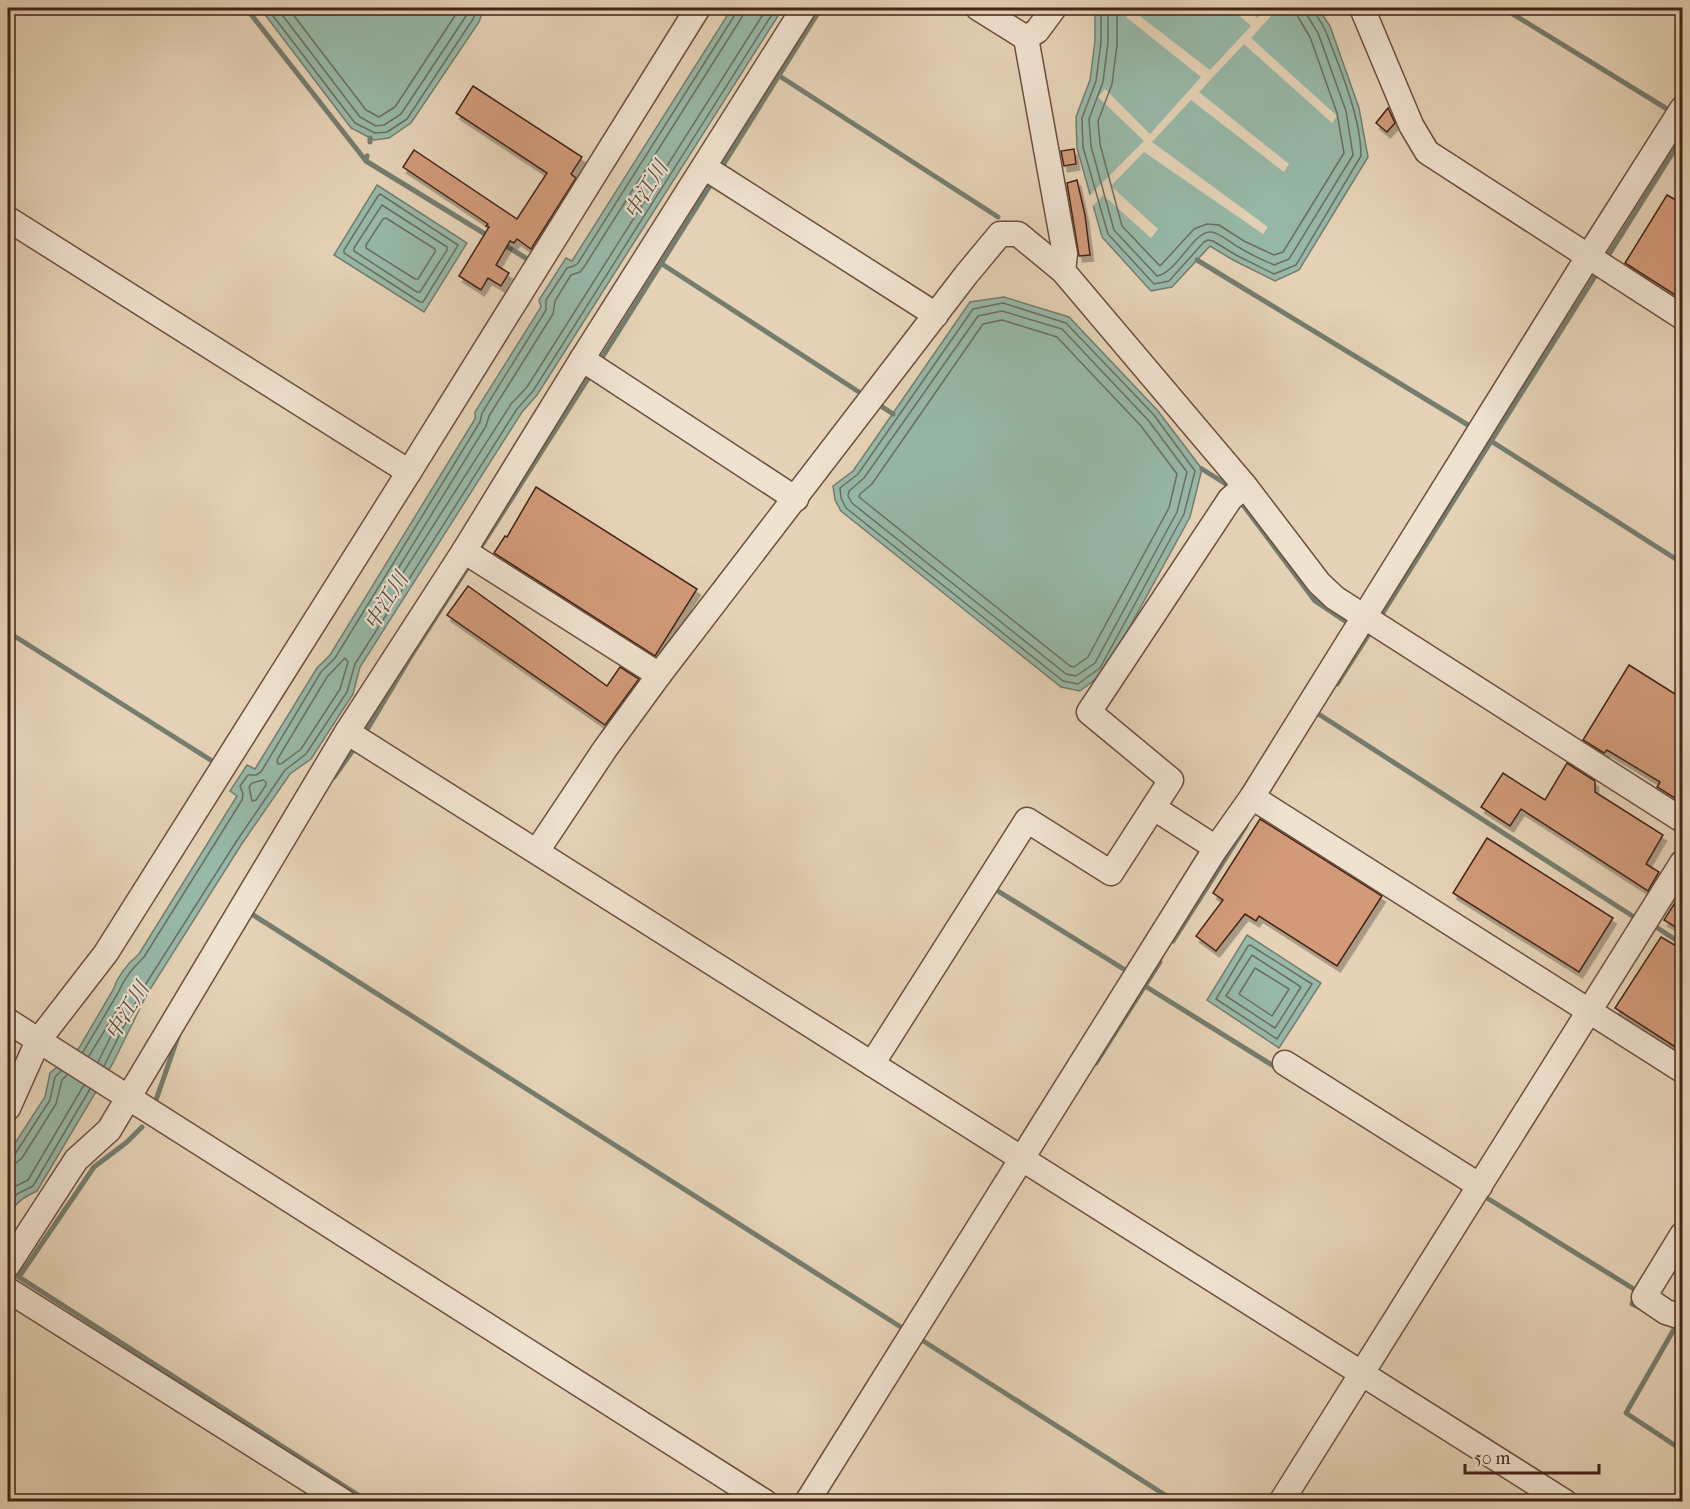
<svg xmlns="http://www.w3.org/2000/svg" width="1690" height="1509" viewBox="0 0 1690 1509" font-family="'IM FELL French Canon','Noto Serif JP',serif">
  <defs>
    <filter id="shadow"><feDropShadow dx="3.5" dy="6" stdDeviation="0" flood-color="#0004"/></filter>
  </defs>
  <rect width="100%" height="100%" fill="#e6d3b7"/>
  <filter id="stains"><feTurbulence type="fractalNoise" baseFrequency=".00333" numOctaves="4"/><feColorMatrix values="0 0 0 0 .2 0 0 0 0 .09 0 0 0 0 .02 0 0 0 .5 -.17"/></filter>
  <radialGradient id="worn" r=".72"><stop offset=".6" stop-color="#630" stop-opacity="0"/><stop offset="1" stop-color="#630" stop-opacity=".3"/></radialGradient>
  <g fill="#97b9a9" stroke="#757d6f" stroke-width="1.5">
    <polygon points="260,8 484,8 479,22 411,123 389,138 374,140 351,128"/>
    <path d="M732,8H783L537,395L522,412L360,667L353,694L311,759L290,774L241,845L147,994L113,1063L37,1191C10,1203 9,1211 13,1239L8,1247V1154L45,1097L50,1073L79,1048L113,990C118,975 127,964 139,954L237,796L230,791L247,765L255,769L317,668L330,655L475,419V412L541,307L539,300L566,258L572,261Z"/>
    <polygon points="1095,8 1318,8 1330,26 1359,108 1368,157 1299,270 1275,281 1233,260 1210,246 1172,287 1151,291 1102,237 1077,148 1076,117 1090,80 1095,41"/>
    <polygon points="377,185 467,243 424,312 334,255"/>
    <polygon points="1004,297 1069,317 1158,411 1202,469 1190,517 1105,672 1080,691 1061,687 841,511 835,500 833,486 853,471 970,302"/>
    <polygon points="1247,935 1321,983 1279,1048 1207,1000"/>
  </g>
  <polygon fill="#e6d3b7" points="1231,8 1245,8 1257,18 1266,8 1278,8 1251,38 1337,116 1332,123 1244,44 1199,92 1289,164 1284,172 1191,100 1152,142 1268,227 1263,234 1144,152 1111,186 1158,229 1151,238 1103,195 1091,208 1088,197 1144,141 1098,97 1105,89 1150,134 1201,77 1126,17 1132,10 1210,70 1251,26"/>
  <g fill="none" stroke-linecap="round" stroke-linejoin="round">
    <g stroke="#6c6e60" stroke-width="1.5">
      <polyline points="267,8 355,123 375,133 387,132 407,119 473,19 478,8"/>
      <polyline points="277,8 360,117 376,126 384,125 401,114 466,16 470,8"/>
      <polyline points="288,8 366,110 379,117 395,107 460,8"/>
      <polyline points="745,8 742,17 584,267 580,272 571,275 555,301 553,314 489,416 486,426 396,572 397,576 401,576 511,404 527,387 767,8"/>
      <path d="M1101,8V42L1096,81L1082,118L1083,147L1108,234L1154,284L1169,281L1204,242L1208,240L1213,241L1236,255L1274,274L1296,265L1361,156C1361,118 1340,68 1326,32C1323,23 1315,17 1314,8"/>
      <path d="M1108,8V42L1103,82L1089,119L1091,146L1114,230L1157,276C1178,272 1193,231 1211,232C1221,233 1231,244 1240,248C1251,255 1263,260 1274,265L1289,259L1353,155L1346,111L1318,33L1307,15L1306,8"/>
      <polyline points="1117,8 1117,45 1112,84 1098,121 1100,144 1122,226 1160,266 1194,229 1207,224 1219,225 1244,241 1274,255 1283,252 1344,153 1337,113 1310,37 1298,17 1297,8"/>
      <polygon points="380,194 458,245 457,247 423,302 420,302 344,253 344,250 378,196"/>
      <polygon points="382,205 447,247 447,250 420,292 417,292 354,251 354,248"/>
      <polygon points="386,218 435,249 435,252 418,279 415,279 366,248 366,245 383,219"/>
      <polygon points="1003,303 1066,323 1154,415 1195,471 1184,514 1100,668 1078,684 1063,681 846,508 841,498 840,488 858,474 973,309"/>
      <polygon points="1002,311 1062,329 1148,420 1187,472 1177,512 1095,663 1076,676 1066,674 852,503 848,496 849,491 864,478 978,316"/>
      <polygon points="1002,320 1057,337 1141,426 1177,474 1169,508 1088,657 1074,667 1070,666 859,497 860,494 872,484 983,324"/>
      <polygon points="345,658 348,662 340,689 301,749 281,764 278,764 277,760 327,677"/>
      <polygon points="263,780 266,782 266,785 256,800 252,801 249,787 252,783"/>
      <polygon points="1250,945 1312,984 1277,1039 1216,999 1248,946"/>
      <polygon points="1252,955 1301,987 1275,1028 1226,996"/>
      <polygon points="1255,968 1289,989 1272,1016 1239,994"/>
      <path d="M83,1052L118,993C124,978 133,968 144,957L242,800L243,794L240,786L248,775H256L261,772L321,672L335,658L480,422L482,413L546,310V300L567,268L574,266L578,263L736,13L737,8"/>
      <polyline points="89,1056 119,1007 123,1006 124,1010 98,1062"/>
      <polyline points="104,1066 142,990 236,842 285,770 306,754 347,692 355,664 517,409 533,391 776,8"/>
      <polyline points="8,1157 12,1156 15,1154 50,1100 55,1077 61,1071"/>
      <polyline points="8,1164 16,1163 22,1158 56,1104 62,1080 67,1075"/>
      <polyline points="8,1193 14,1187 28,1180 84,1085"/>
      <polyline points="8,1206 17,1194 33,1186 90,1089"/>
    </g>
    <g stroke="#757d6f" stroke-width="5">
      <polyline points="246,8 366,161"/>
      <polyline points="1503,8 1672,112"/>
      <polyline points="778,75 998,217"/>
      <polyline points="370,142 370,138"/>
      <polyline points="367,156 366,161 490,237"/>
      <polyline points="720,170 821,8"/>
      <polyline points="501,243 529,260"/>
      <polyline points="1606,259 1682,138"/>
      <polyline points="1197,260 1473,428"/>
      <polyline points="662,264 862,394"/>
      <polyline points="598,364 713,181"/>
      <polyline points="878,404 893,414"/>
      <polyline points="1491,441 1682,563"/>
      <polyline points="1202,469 1229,486"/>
      <polyline points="1240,501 1315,601 1345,621"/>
      <polyline points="477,553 591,374"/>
      <polyline points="1379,619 1599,270"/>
      <polyline points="8,632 217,764"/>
      <polyline points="1337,684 1371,631"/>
      <polyline points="1317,713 1634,917"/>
      <polyline points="364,735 411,656 470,564"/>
      <polyline points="334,777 356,746"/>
      <polyline points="993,888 1130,973"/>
      <polyline points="250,913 907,1331"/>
      <polyline points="1656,927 1682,944"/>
      <polyline points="1173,941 1246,826"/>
      <polyline points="1145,986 1280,1070"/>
      <polyline points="1096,1063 1160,962"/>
      <polyline points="156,1100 180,1031"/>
      <polyline points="1487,1198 1637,1291 1632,1304 1641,1308"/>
      <polyline points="11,1272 369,1502"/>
      <polyline points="19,1277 94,1167 127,1142 142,1127"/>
      <polyline points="1674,1323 1677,1324 1626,1413 1682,1450"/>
      <polyline points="917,1337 1176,1502"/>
    </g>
  </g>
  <g fill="#d29a79" stroke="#422317" stroke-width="1.5" filter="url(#shadow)">
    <polygon points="473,86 582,157 571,174 576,178 531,249 517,239 514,243 510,241 496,265 509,273 501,286 488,278 481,290 459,276 489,227 486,226 488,224 403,167 414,150 517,219 547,173 456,113"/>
    <polygon points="1388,108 1395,123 1387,132 1376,123"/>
    <polygon points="1074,149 1076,164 1064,166 1061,151"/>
    <polygon points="1077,180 1085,215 1090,255 1079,256 1067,183"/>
    <polygon points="1667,195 1683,204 1683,300 1625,263"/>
    <polygon points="536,487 697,589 655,656 494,553 505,536 507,537"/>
    <polygon points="468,586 607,686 620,667 639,679 605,725 447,615"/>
    <polygon points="1629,665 1683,699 1683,803 1657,787 1660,782 1607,750 1604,753 1583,740"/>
    <polygon points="1567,763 1595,781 1595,792 1663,835 1646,864 1659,872 1648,891 1521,809 1510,826 1481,807 1503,773 1545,800"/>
    <polygon points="1260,819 1382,896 1337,966 1259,916 1256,921 1245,914 1216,951 1196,936 1223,900 1213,893"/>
    <polygon points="1487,838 1613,918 1579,972 1453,893"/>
    <polygon points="1683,890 1683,919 1677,928 1664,920"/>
    <polygon points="1661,937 1683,950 1683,1052 1615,1008"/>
  </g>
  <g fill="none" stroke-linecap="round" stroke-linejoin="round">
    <defs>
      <g id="minor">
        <polyline points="978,8 1026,38 1065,254 1063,271"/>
        <polyline points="1362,8 1411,125 1427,152 1682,317"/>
        <polyline points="1026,38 1037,31 1054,8"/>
        <polyline points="704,167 936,315"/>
        <polyline points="8,219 409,472"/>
        <polyline points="582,359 796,499"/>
        <polyline points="464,551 659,675"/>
        <polyline points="347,732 1565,1502"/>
        <polyline points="1252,797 1682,1070"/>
        <polyline points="1154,808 1216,848"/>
        <polyline points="537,851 605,749 659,675 966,275 1000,234 1018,234 1063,271 1245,486 1319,583 1335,598 1682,820"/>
        <polyline points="8,1021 765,1502"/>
        <polyline points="1285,1063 1480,1186"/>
        <polyline points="872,1064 1027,820 1111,873 1171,780 1089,712 1230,499 1245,486"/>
        <polyline points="8,1108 38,1041 106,953 409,472 698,8"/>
        <polyline points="1682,1235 1644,1297 1666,1312 1682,1317"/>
        <polyline points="8,1265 76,1160 109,1130 347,732 464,551 582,359 804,8"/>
        <polyline points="8,1290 344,1502"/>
        <polyline points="807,1502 1216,848 1252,797 1588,257 1682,109"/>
        <polyline points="1281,1502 1682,863"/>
      </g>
    </defs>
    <use href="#minor" stroke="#6b4f3f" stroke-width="27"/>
    <use href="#minor" stroke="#efe2d0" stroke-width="24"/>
  </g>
  <g text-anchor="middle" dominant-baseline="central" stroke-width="4.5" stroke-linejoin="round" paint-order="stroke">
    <g font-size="21" font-style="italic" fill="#57483c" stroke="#efe2d0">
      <text transform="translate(646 190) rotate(-58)">中江川</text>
      <text transform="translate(386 601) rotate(-58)">中江川</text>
      <text transform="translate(127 1011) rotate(-58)">中江川</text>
    </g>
  </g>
  <rect width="1690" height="1509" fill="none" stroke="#e6d3b7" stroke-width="30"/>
  <rect x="9" y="9" width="1672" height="1491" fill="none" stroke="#422317" stroke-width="3"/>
  <rect x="15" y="15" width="1660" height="1479" fill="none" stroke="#422317" stroke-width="1.5"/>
  <path d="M1465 1464v9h134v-9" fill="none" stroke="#422317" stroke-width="3"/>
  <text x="1474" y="1464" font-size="18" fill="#422317" stroke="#efe2d0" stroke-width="4.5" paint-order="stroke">50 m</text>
  <rect width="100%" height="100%" filter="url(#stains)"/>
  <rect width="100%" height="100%" fill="url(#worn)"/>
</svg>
